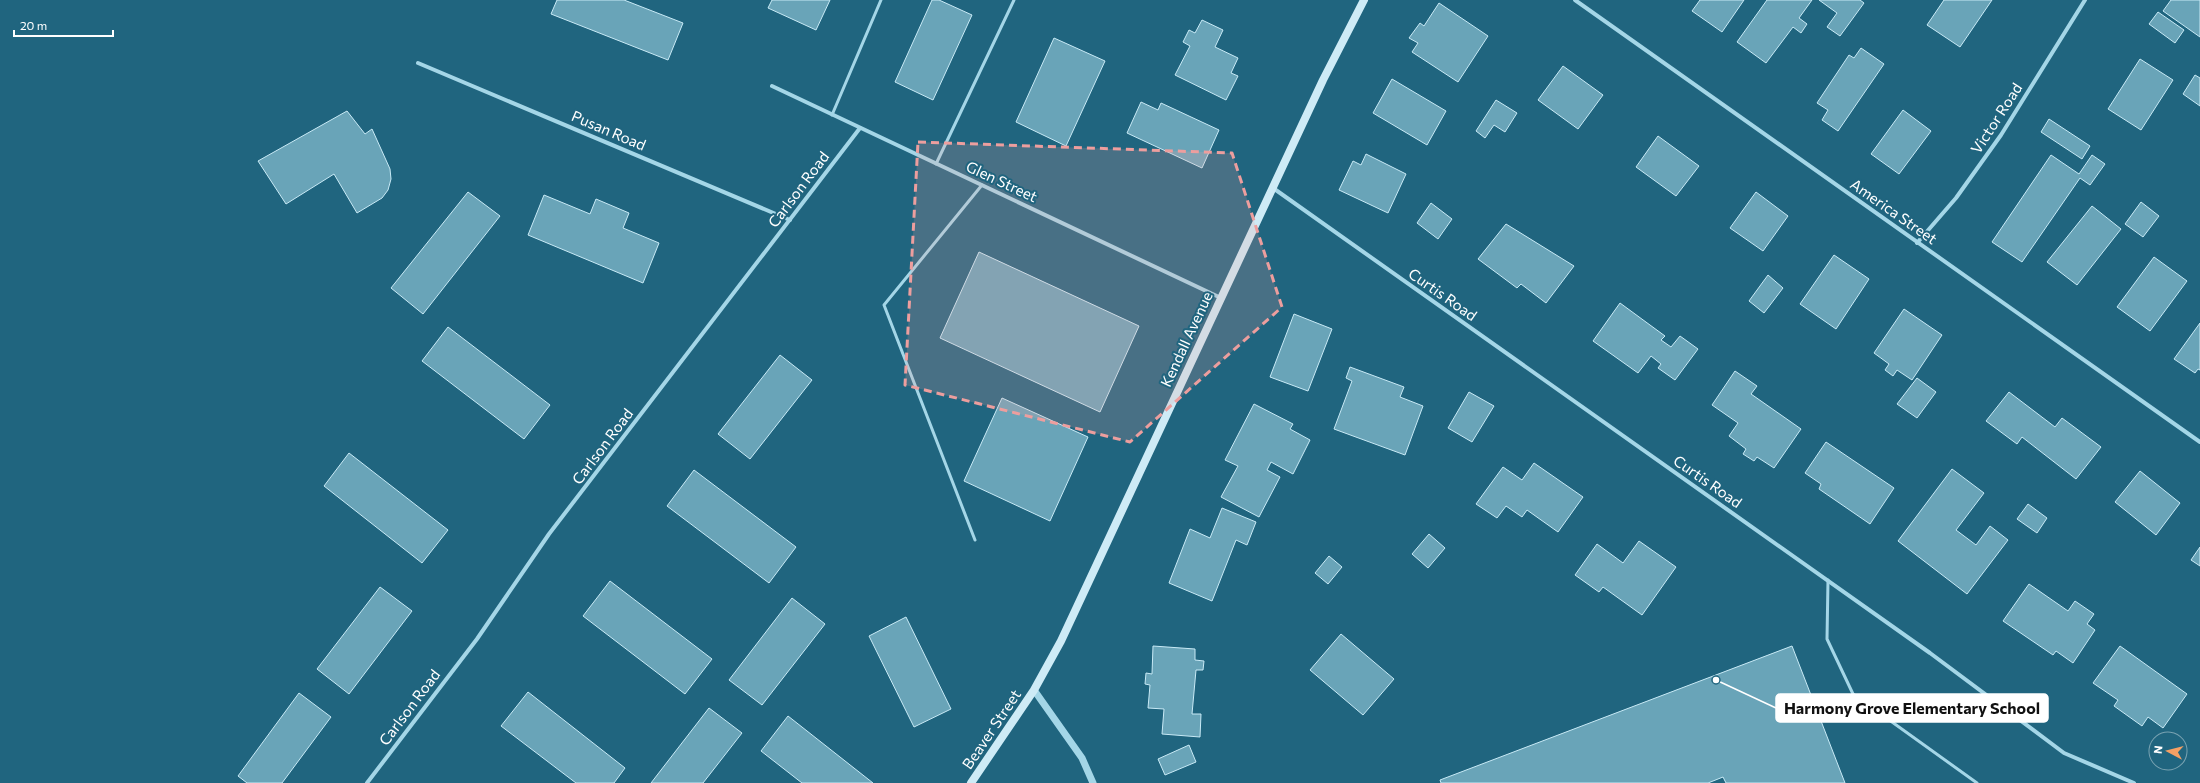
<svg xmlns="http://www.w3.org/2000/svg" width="2200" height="783" viewBox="0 0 2200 783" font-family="Commissioner,sans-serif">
  <rect width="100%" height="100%" fill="#20657f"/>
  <g fill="#69a4b8" stroke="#c8eaf6">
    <polygon points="557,0 624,0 683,23 668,60 551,14"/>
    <polygon points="772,0 830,0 816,30 768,8"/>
    <polygon points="932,0 939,0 972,15 933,100 895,82"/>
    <polygon points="1700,0 1744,0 1722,32 1692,11"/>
    <polygon points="1767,0 1812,0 1799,18 1807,24 1801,33 1793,27 1766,63 1737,42"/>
    <polygon points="1819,0 1860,0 1864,3 1840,36 1827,27 1837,13"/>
    <polygon points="1944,0 1992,0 1960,47 1927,25"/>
    <polygon points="2171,0 2200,0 2200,37 2163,11"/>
    <polygon points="1439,3 1488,36 1458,82 1412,52 1418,43 1409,38 1420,23 1424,26"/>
    <polygon points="2158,12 2184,30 2175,43 2149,24"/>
    <polygon points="1202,20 1223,30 1215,47 1238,58 1231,73 1238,76 1226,100 1175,75 1190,46 1183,42 1189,30 1195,33"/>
    <polygon points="1054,38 1105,61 1066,146 1016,122"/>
    <polygon points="1861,48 1884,64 1838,131 1822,120 1828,110 1817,103 1849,55 1854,58"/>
    <polygon points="2140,59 2173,80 2141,130 2108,109"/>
    <polygon points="1563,66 1603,95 1578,129 1538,100"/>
    <polygon points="2195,75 2200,78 2200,106 2183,94"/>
    <polygon points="1392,79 1446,111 1427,145 1373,113"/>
    <polygon points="1496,100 1517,113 1505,132 1494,125 1485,138 1476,131"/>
    <polygon points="1141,102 1158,110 1161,103 1219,130 1202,168 1127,133"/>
    <polygon points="1903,110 1931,131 1899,174 1871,154"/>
    <polygon points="347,111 365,134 372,129 390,169 391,179 388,190 382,198 357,213 334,174 286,204 258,161"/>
    <polygon points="2049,119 2090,146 2082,159 2041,132"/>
    <polygon points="1658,136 1699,166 1676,196 1636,167"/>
    <polygon points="1366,154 1406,174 1388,213 1339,190 1353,161 1361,165"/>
    <polygon points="2051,155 2079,174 2092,155 2105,164 2090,185 2080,178 2022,262 1992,242"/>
    <polygon points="468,192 500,216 423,314 391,288"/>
    <polygon points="1756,192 1788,216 1763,251 1730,228"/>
    <polygon points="544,195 590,214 596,199 629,213 623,228 659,243 643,283 528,235"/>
    <polygon points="2141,202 2159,216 2143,237 2125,224"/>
    <polygon points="1431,203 1452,219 1438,239 1417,223"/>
    <polygon points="2092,206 2121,229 2077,285 2047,262"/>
    <polygon points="1506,224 1574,266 1546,303 1521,284 1517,288 1478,259"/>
    <polygon points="979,252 1139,326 1100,412 940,338"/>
    <polygon points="1834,255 1869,279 1836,329 1800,304"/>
    <polygon points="2154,257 2187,281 2150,331 2117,307"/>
    <polygon points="1768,275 1783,288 1764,313 1749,301"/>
    <polygon points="1620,303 1665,336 1661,340 1671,347 1680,336 1698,349 1675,380 1658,368 1661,364 1651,356 1638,373 1593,341"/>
    <polygon points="1904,309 1942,335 1912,380 1897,370 1893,376 1885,370 1889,364 1874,353"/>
    <polygon points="1294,314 1332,329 1308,391 1270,377"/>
    <polygon points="2200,323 2200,370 2198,369 2195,373 2174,359"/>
    <polygon points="448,327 550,405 524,439 422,361"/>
    <polygon points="780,355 812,380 750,459 718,434"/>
    <polygon points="1350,367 1404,387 1400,397 1423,406 1405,455 1334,429 1352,381 1346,378"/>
    <polygon points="1735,371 1757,386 1751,394 1801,429 1774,468 1757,457 1754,461 1743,454 1746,449 1729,436 1738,423 1712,405"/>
    <polygon points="1917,378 1936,392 1917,418 1897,404"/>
    <polygon points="1469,392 1494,406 1472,442 1448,428"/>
    <polygon points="2009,392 2055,427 2062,418 2101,447 2076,479 2022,437 2017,444 1986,421"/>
    <polygon points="1002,398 1088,437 1050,521 964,481"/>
    <polygon points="1254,404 1293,424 1290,429 1310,440 1293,474 1271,462 1267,470 1280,477 1259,517 1221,497 1238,466 1225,460"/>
    <polygon points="1826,442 1894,488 1870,524 1819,489 1821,484 1805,473"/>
    <polygon points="349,453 448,530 422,563 324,486"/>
    <polygon points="1534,463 1583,497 1558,532 1527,510 1522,517 1506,506 1497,518 1476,504 1503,467 1522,480"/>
    <polygon points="1952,469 1984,493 1956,530 1976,545 1990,526 2008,540 1967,594 1898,541"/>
    <polygon points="694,470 796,547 769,583 667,506"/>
    <polygon points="2140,471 2180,503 2156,535 2115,502"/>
    <polygon points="2028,504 2047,518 2037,533 2017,519"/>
    <polygon points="1222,508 1256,522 1247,545 1236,540 1212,601 1169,583 1190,529 1210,538"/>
    <polygon points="1429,534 1445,548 1428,568 1412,554"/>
    <polygon points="1639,541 1676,567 1642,615 1603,587 1599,592 1575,575 1597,544 1623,563"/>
    <polygon points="2200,547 2200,566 2191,560"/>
    <polygon points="1329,556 1342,567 1328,584 1315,573"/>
    <polygon points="610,581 712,659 685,694 583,616"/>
    <polygon points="2029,584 2068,611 2075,601 2094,614 2087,624 2095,630 2073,663 2056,651 2053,655 2003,621"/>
    <polygon points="380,587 412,611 349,694 317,669"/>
    <polygon points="792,598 825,624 762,705 729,680"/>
    <polygon points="906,617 951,709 914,727 869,636"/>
    <polygon points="1341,634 1394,679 1363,715 1310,670"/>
    <polygon points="1153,646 1195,649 1195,660 1204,661 1203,670 1196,670 1192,714 1201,714 1200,737 1162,734 1164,709 1148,708 1150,685 1145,684 1146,673 1152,674"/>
    <polygon points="1792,646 1845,783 1726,783 1723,777 1708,783 1441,783 1440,780"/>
    <polygon points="2120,646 2187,694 2163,728 2148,717 2142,726 2114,706 2118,700 2093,683"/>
    <polygon points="528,692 625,768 614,783 576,783 501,726"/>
    <polygon points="299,693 331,717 282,783 247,783 238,776"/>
    <polygon points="709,708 742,733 703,783 651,783"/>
    <polygon points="788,716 873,783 802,783 761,751"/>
    <polygon points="1189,745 1196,762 1165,775 1158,759"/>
  </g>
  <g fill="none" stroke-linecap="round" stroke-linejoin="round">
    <g stroke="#a4d6e7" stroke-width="3">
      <polyline points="832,115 881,0"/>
      <polyline points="936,164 1014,0"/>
      <polyline points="975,540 884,305 982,185"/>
      <polyline points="1828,580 1827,639 1853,694 1977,783"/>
    </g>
    <g stroke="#a4d6e7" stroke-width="4">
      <polyline points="1575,0 2200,442"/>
      <polyline points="418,63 790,220"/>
      <polyline points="772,86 1221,298"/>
      <polyline points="1273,188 1930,653 2064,753 2134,783"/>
      <polyline points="1917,243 1956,198 2001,135 2085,0"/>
      <polyline points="367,783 477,639 549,534 860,128"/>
    </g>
    <polyline stroke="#a4d6e7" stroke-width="7" points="1034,690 1082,758 1093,783"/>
    <polyline stroke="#ceebf6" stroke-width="8" points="971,783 1034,690 1061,641 1323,80 1364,0"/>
  </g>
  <path fill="#ed9e9e" fill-opacity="0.2" stroke="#ed9e9e" stroke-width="3" stroke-dasharray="8 5" stroke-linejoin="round" d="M918,142L1232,153L1282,307L1130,442L905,385Z"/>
  <g text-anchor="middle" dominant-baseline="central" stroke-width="4" stroke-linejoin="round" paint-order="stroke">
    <g font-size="15" fill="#fff" stroke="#20657f">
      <text transform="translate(1996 118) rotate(-57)">Victor Road</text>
      <text transform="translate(609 130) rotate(23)">Pusan Road</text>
      <text transform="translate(1002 181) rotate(25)">Glen Street</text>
      <text transform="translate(798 189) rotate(-53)">Carlson Road</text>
      <text transform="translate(1894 211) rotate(35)">America Street</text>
      <text transform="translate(1443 294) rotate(35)">Curtis Road</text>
      <text transform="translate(1186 339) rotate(-65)">Kendall Avenue</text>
      <text transform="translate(602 446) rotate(-53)">Carlson Road</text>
      <text transform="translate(1708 481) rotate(35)">Curtis Road</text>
      <text transform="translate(409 707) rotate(-53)">Carlson Road</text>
      <text transform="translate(991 729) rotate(-56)">Beaver Street</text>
    </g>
  </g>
  <path fill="none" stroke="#fff" stroke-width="1.5" d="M1716 680L1776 708"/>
  <circle fill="#fff" stroke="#20657f" stroke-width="1.5" cx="1716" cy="680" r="4"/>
  <rect fill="#fff" stroke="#fff" stroke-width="1.5" x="1776" y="694" width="272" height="28" rx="4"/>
  <g font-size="16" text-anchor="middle" font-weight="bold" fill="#111">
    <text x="1912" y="714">Harmony Grove Elementary School</text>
  </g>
  <g transform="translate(2168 751) rotate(277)"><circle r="19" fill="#20657f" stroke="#79a3b2"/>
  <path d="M0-3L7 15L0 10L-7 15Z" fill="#f5a064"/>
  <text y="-6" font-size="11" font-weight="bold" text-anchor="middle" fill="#ffffff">N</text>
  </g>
  <path d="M14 30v6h99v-6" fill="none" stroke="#ffffff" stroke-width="2"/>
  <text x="20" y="30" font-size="12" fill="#ffffff" stroke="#20657f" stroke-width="3" paint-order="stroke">20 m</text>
</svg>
